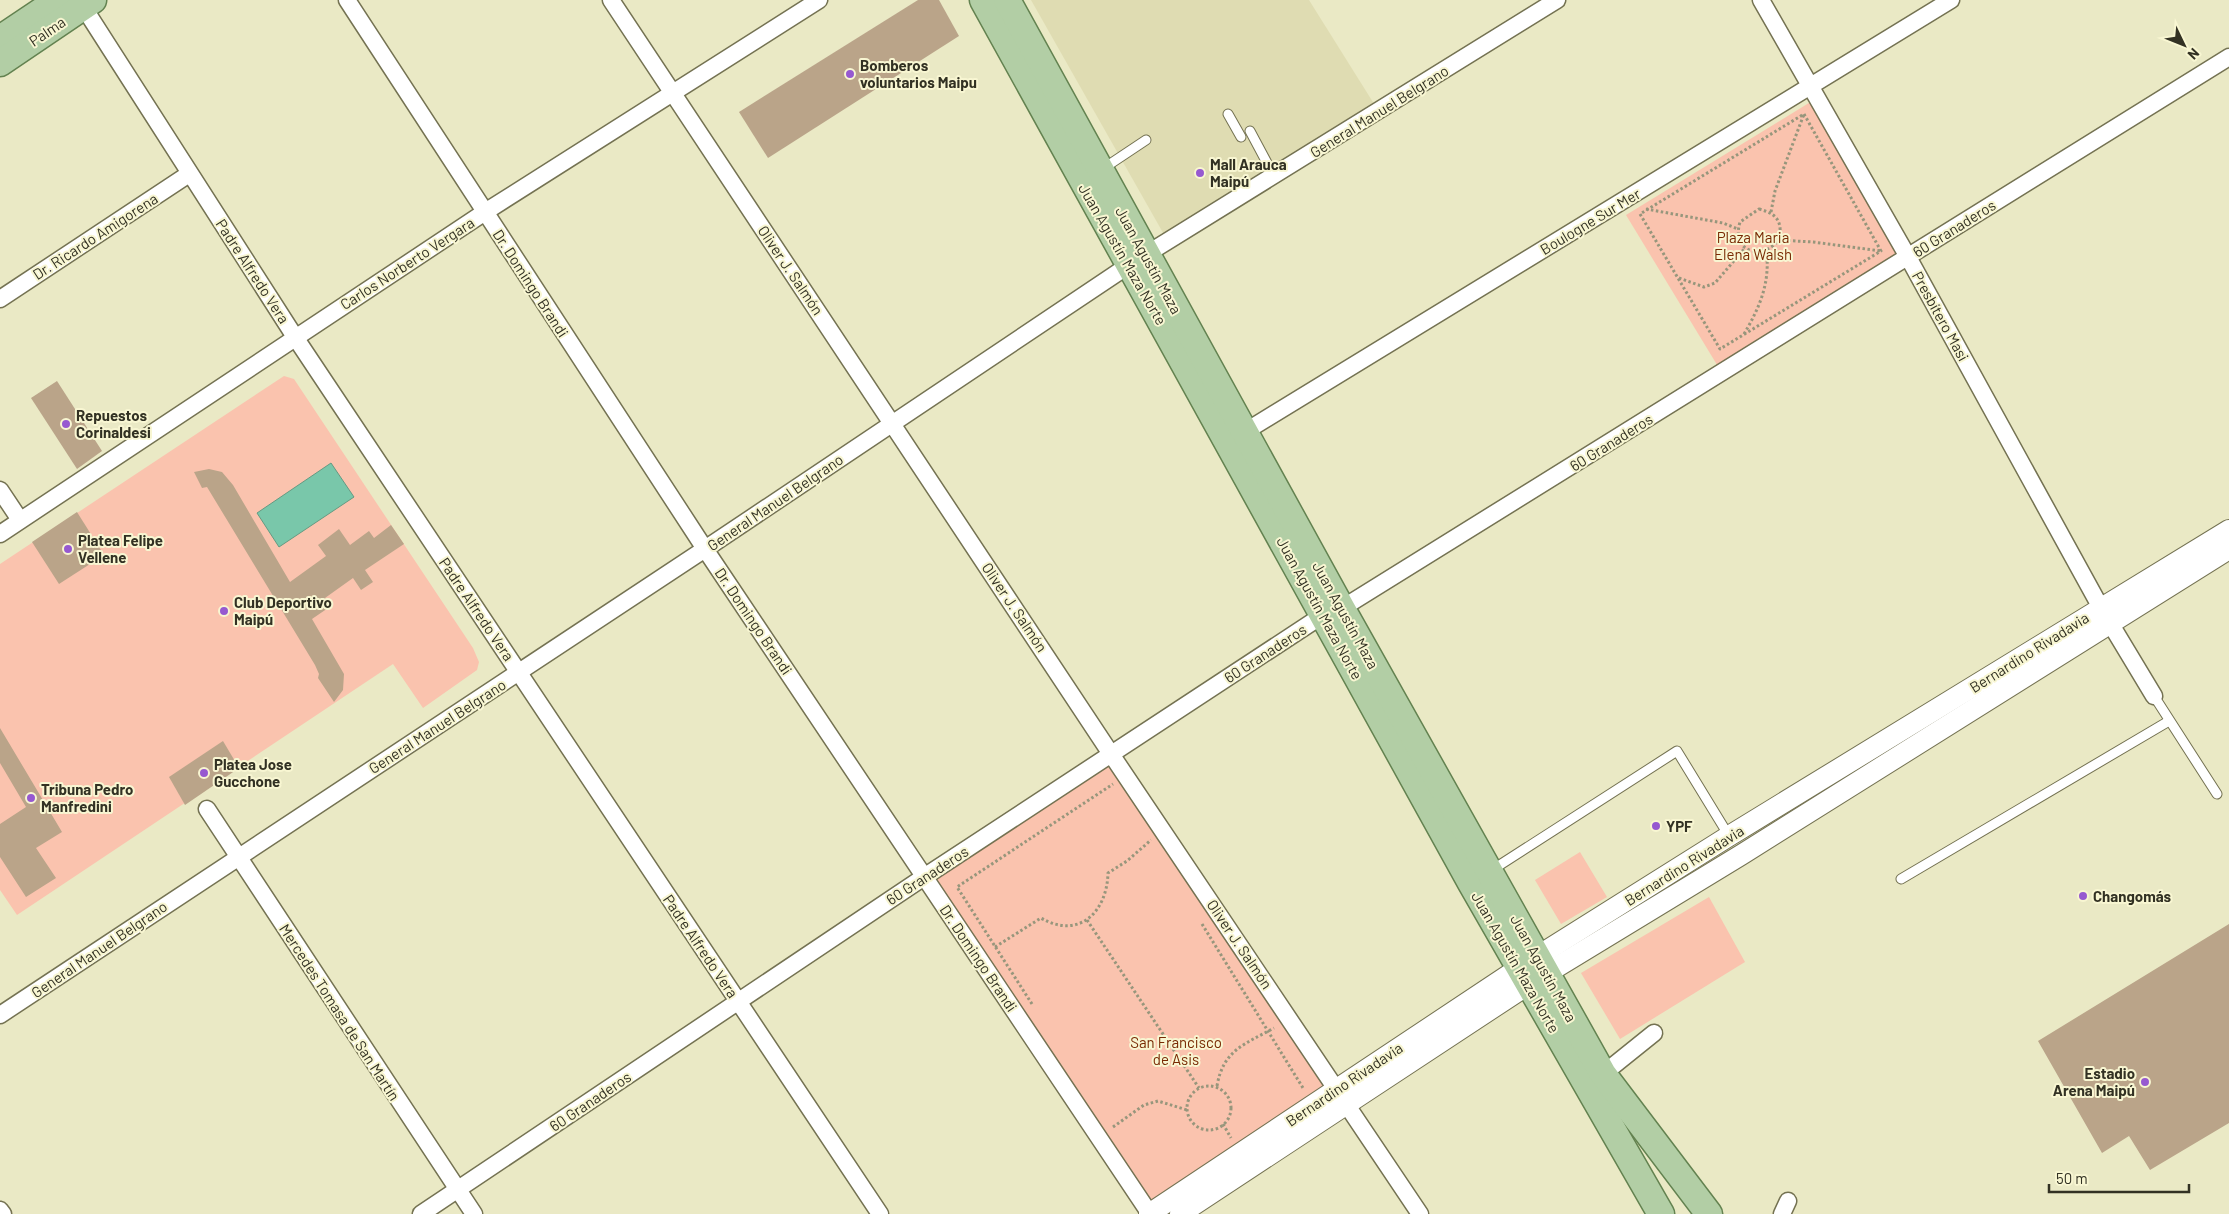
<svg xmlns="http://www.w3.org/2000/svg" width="2229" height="1214" viewBox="0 0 2229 1214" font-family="Barlow,sans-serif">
  <rect width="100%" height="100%" fill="#eae9c5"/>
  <polygon fill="#dfdcb2" points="1031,0 1309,0 1376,107 1166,238"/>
  <g fill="#fac3ae">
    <polygon points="1817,98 1908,257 1722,373 1626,215"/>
    <polygon points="284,376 294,379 473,648 479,662 477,670 423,708 393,664 17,915 0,890 0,564"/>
    <polygon points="1111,754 1337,1089 1150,1214 924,877"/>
    <polygon points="1580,852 1607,897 1561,924 1535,880"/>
    <polygon points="1709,897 1745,962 1620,1039 1581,973"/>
  </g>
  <polygon fill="#79c7aa" stroke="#649a82" points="331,463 354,497 279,547 257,513"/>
  <g fill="#baa489">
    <polygon points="918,0 939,0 959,36 768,158 739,112"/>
    <polygon points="57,381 102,451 77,469 31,398"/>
    <polygon points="209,469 222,472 233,485 290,582 326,556 318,545 339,529 350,545 369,531 374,538 391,525 404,544 365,570 373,582 361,590 353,578 325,598 331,606 312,619 344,674 343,690 334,702 318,678 319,674 315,665 207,487 202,488 194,472"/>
    <polygon points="77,512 104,555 59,584 32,542"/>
    <polygon points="0,728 62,832 36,848 56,878 26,897 0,857 0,824 26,807 0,763"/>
    <polygon points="223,741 239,768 185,805 169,777"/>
    <polygon points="2229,924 2229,1123 2150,1170 2129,1136 2102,1153 2038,1041"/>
  </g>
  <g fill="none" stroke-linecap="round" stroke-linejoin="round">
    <defs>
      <g id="service">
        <polyline points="1228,114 1241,137"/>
        <polyline points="1250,131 1274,176"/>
        <polyline points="1101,170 1146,140"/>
        <polyline points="2154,696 2217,794"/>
        <polyline points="1492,870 1677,751 1729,836"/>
        <polyline points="1901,879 2169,721"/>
      </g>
      <g id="minor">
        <polyline points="79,0 295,337 880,1214"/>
        <polyline points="347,0 705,549 1150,1214"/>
        <polyline points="611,0 1111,754 1420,1214"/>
        <polyline points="1761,0 1908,257 2101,608 2154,696"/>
        <polyline points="0,299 189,174"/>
        <polyline points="1238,436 1951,0"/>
        <polyline points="0,490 20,520"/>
        <polyline points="0,534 485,212 819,0"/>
        <polyline points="207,809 474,1214"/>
        <polyline points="0,1015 705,549 1129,265 1557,0"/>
        <polyline points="1603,1074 1654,1033"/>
        <polyline points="0,1210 3,1214"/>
        <polyline points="421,1214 924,877 1323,615 1342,609 1352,602 2229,57"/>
        <polyline points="1782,1214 1788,1201"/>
      </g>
      <g id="tertiary">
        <polyline points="1149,1214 1519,968 1729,836 2229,530"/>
        <polyline points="1180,1214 1529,984 1741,855 2229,549"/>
      </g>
      <g id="primary">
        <polyline points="983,0 1471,883 1661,1214"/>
        <polyline points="1007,0 1342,609 1603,1074 1709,1214"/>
        <polyline points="0,39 58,0"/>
        <polyline points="0,63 93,0"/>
      </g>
    </defs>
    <use href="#service" stroke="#747252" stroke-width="11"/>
    <use href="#minor" stroke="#747252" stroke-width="19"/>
    <use href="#tertiary" stroke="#747252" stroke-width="22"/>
    <use href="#primary" stroke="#638250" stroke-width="29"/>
    <g stroke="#97967c" stroke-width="3" stroke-dasharray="2.5 2.5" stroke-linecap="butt">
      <polygon points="1804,114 1881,251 1720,349 1640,214"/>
      <polyline points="1646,209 1723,223 1738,229"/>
      <path d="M1759,209C1770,212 1779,216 1780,228C1784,257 1728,263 1740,222Z"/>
      <polyline points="1771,212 1775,191 1804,114"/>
      <polyline points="1778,240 1813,242 1881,251"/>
      <polyline points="1679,278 1704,287 1715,283 1745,248"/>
      <path d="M1744,334C1760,307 1771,281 1766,249"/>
      <polyline points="1087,920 1199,1088"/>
      <polyline points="1202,924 1303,1088"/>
      <path d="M995,947L1041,918C1079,940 1107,912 1108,873L1127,861L1151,840"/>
      <polyline points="1032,1004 957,887 1113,784"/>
      <circle cx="1209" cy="1108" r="22"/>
      <path d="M1217,1086C1223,1050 1245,1044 1274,1028"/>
      <polyline points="1223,1124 1231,1138"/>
      <polyline points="1113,1127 1144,1105 1158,1101 1187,1110"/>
    </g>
    <use href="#service" stroke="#fff" stroke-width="9"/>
    <use href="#minor" stroke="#fff" stroke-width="16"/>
    <use href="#tertiary" stroke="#fff" stroke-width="20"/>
    <use href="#primary" stroke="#b2cea5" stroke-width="26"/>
  </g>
  <g fill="#9659d0" stroke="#f8f6d2" stroke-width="2">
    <circle cx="850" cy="74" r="5"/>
    <circle cx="1200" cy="173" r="5"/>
    <circle cx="66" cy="424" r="5"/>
    <circle cx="68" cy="549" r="5"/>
    <circle cx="224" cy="611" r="5"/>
    <circle cx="204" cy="773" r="5"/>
    <circle cx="31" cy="798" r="5"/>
    <circle cx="1656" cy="826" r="5"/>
    <circle cx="2083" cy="896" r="5"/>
    <circle cx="2145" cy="1082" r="5"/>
  </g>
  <g text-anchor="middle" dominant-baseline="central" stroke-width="4" stroke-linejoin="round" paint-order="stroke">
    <g font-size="15" fill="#323123" stroke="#f8f6d2">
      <text transform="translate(47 31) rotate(-34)">Palma</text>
      <text transform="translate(1379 111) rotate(-32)">General Manuel Belgrano</text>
      <text transform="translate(1590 221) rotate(-31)">Boulogne Sur Mer</text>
      <text transform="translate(1954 228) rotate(-32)">60 Granaderos</text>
      <text transform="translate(95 236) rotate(-33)">Dr. Ricardo Amigorena</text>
      <text transform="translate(1123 254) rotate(60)">Juan Agustín Maza Norte</text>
      <text transform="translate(1149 260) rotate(61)">Juan Agustín Maza</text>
      <text transform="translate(407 263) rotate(-33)">Carlos Norberto Vergara</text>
      <text transform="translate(791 270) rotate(56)">Oliver J. Salmón</text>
      <text transform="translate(253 271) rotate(57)">Padre Alfredo Vera</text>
      <text transform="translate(531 283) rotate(57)">Dr. Domingo Brandi</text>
      <text transform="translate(1941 316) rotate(61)">Presbítero Masi</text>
      <text transform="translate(1611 442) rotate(-32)">60 Granaderos</text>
      <text transform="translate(775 502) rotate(-34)">General Manuel Belgrano</text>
      <text transform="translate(1015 607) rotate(56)">Oliver J. Salmón</text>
      <text transform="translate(1320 608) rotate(61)">Juan Agustín Maza Norte</text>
      <text transform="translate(477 609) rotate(56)">Padre Alfredo Vera</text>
      <text transform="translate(1346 615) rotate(61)">Juan Agustín Maza</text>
      <text transform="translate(754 621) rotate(56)">Dr. Domingo Brandi</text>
      <text transform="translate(2029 652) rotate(-32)">Bernardino Rivadavia</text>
      <text transform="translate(1265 653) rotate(-33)">60 Granaderos</text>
      <text transform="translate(437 726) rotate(-33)">General Manuel Belgrano</text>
      <text transform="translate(1684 865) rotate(-32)">Bernardino Rivadavia</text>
      <text transform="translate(927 875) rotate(-33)">60 Granaderos</text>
      <text transform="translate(1240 944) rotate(56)">Oliver J. Salmón</text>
      <text transform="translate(701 946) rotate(56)">Padre Alfredo Vera</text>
      <text transform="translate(99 949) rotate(-34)">General Manuel Belgrano</text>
      <text transform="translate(979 958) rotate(56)">Dr. Domingo Brandi</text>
      <text transform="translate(1516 962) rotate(60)">Juan Agustín Maza Norte</text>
      <text transform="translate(1544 968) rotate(61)">Juan Agustín Maza</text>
      <text transform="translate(340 1012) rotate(57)">Mercedes Tomasa de San Martín</text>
      <text transform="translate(1344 1084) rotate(-34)">Bernardino Rivadavia</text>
      <text transform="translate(590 1101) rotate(-34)">60 Granaderos</text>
    </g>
    <g font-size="15" font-weight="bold" fill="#323123" stroke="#f8f6d2" text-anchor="start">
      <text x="860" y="65">Bomberos<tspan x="860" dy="17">voluntarios Maipu</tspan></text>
      <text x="1210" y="164">Mall Arauca<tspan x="1210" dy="17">Maipú</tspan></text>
      <text x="76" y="415">Repuestos<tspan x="76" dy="17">Corinaldesi</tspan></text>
      <text x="78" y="540">Platea Felipe<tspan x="78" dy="17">Vellene</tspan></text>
      <text x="234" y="602">Club Deportivo<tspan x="234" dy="17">Maipú</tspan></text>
      <text x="214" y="764">Platea Jose<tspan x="214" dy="17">Gucchone</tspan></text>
      <text x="41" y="789">Tribuna Pedro<tspan x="41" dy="17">Manfredini</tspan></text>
      <text x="1666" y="826">YPF</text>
      <text x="2093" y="896">Changomás</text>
      <text x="2135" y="1073" text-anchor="end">Estadio<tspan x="2135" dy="17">Arena Maipú</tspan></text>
    </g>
    <g font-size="15" fill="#782903" stroke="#f8f6d2">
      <text x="1753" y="237">Plaza Maria<tspan x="1753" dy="17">Elena Walsh</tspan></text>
      <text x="1176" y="1042">San Francisco<tspan x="1176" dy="17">de Asis</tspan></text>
    </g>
  </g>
  <g transform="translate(2184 45) rotate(133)" stroke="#f8f6d2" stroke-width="4" paint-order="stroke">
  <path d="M0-4L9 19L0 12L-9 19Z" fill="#323123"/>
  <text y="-8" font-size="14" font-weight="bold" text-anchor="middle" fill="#323123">N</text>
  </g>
  <path d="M2049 1184v8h140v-8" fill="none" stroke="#323123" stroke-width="2.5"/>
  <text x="2056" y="1184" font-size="15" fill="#323123" stroke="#f8f6d2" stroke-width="4" paint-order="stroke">50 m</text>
</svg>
